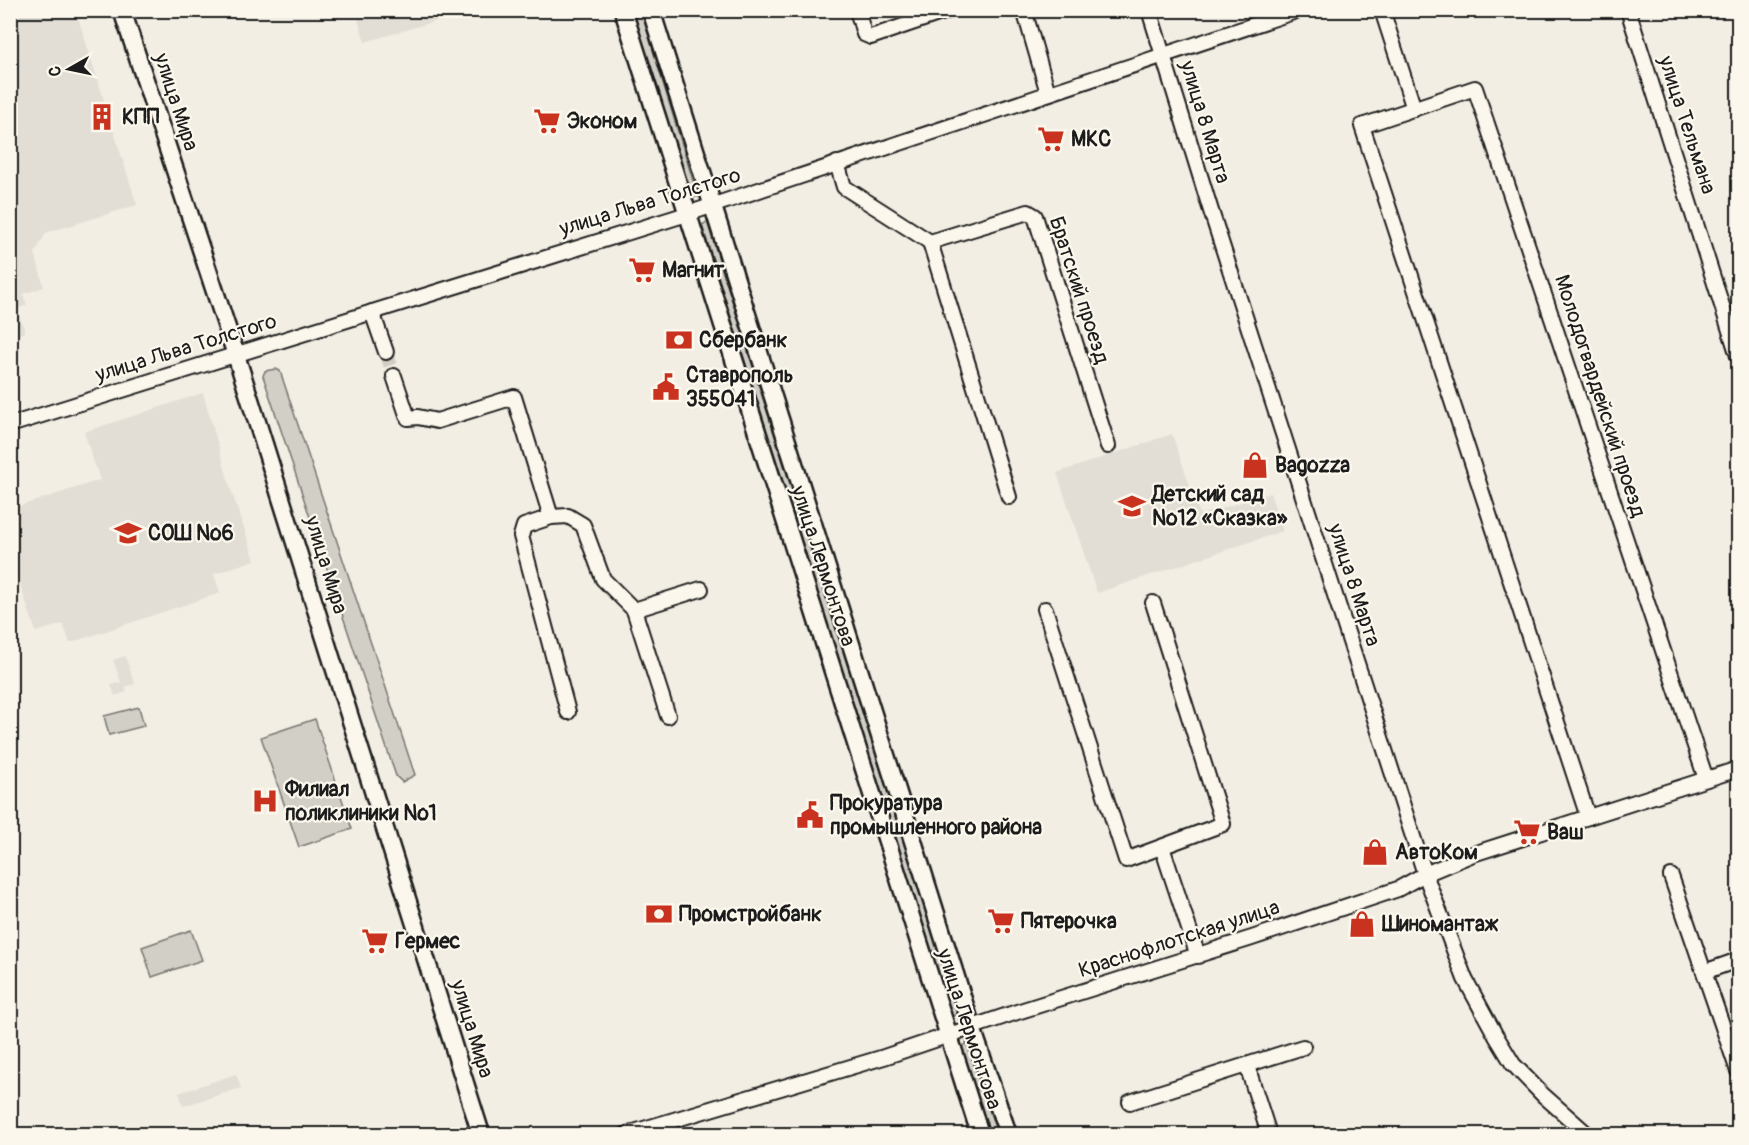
<svg xmlns="http://www.w3.org/2000/svg" width="1749" height="1145" viewBox="0 0 1749 1145" font-family="Pangolin,sans-serif">
  <rect width="100%" height="100%" fill="#f2eee4"/>
  <filter id="ink" filterUnits="userSpaceOnUse"><feTurbulence type="fractalNoise" baseFrequency=".0167" numOctaves="2"/><feDisplacementMap in="SourceGraphic" scale="12" xChannelSelector="R" yChannelSelector="G"/><feConvolveMatrix kernelMatrix="1 2 1 2 8 2 1 2 1" color-interpolation-filters="sRGB"/></filter>
  <g filter="url(#ink)">
    <g fill="#e2ded5">
      <polygon points="355,10 471,10 471,11 365,42"/>
      <polygon points="10,11 76,11 137,205 46,233 35,253 44,287 23,294 27,305 17,309 25,332 11,337"/>
      <polygon points="203,393 232,493 255,560 214,574 220,593 70,643 63,624 36,632 11,558 11,509 100,480 84,432"/>
      <polygon points="1172,434 1200,515 1270,493 1283,531 1097,593 1057,473"/>
      <polygon points="125,656 135,684 125,687 127,692 115,696 111,685 121,682 113,660"/>
      <polygon points="236,1074 241,1088 183,1106 179,1093"/>
    </g>
    <g fill="#d2cfc6" stroke="#777671" stroke-width="1.5">
      <polygon points="633,11 641,11 698,197 692,197"/>
      <polygon points="707,222 958,1014 952,1017 702,225"/>
      <polygon points="276,369 280,371 415,775 402,782 396,776 263,376 265,371"/>
      <polygon points="139,707 144,726 109,735 104,716"/>
      <polygon points="315,719 352,829 299,847 261,737"/>
      <polygon points="191,930 202,960 152,977 142,947"/>
      <polygon points="966,1044 968,1045 997,1134 989,1134 961,1047"/>
    </g>
    <g fill="none" stroke-linecap="round" stroke-linejoin="round">
      <polyline stroke="#d2cec6" stroke-width="14" stroke-dasharray="14 7" stroke-linecap="butt" points="386,352 394,376"/>
      <defs>
        <g id="minor">
          <polyline points="857,10 864,34 871,37 950,10"/>
          <polyline points="1024,10 1048,93"/>
          <polyline points="1149,10 1211,211 1425,874 1465,979 1496,1036 1513,1064 1543,1095 1587,1134"/>
          <polyline points="1382,10 1414,109"/>
          <polyline points="1628,10 1738,356"/>
          <polyline points="837,163 844,187 930,242"/>
          <polyline points="372,312 386,352"/>
          <polyline points="394,376 408,418 418,417 437,421 514,397 551,517 524,526 521,536 568,712"/>
          <polyline points="10,425 687,214 1299,10"/>
          <polyline points="1009,497 930,242 1028,212 1035,216 1108,446"/>
          <polyline points="551,517 568,516 583,525 603,579 634,610 668,716"/>
          <polyline points="1045,609 1126,860 1223,824 1153,603"/>
          <polyline points="634,610 701,589"/>
          <polyline points="1588,817 1362,126 1475,88 1706,779"/>
          <polyline points="1162,847 1198,956"/>
          <polyline points="1671,876 1738,1071"/>
          <polyline points="1704,972 1738,960"/>
          <polyline points="1247,1066 1269,1134"/>
          <polyline points="1130,1102 1303,1047"/>
          <polyline points="627,1134 884,1057 1017,1012 1252,938 1398,889 1425,874 1473,854 1738,769"/>
        </g>
        <g id="major">
          <polyline points="122,10 236,355 481,1134"/>
          <polyline points="623,10 980,1134"/>
          <polyline points="651,10 972,1028 1008,1134"/>
        </g>
      </defs>
      <use href="#minor" stroke="#1c1c1c" stroke-width="18"/>
      <use href="#major" stroke="#1c1c1c" stroke-width="21"/>
      <use href="#minor" stroke="#fbf7ec" stroke-width="14"/>
      <use href="#major" stroke="#fbf7ec" stroke-width="16"/>
    </g>
  </g>
  <defs>
    <symbol id="building-bare" viewBox="-9 -9 18 18"><path d="M-4-6H4V6H1V3H-1V6H-4ZM-2.5-4.3h1.7v1.8h-1.7ZM.8-4.3h1.7v1.8H.8ZM-2.5-1h1.7V.8h-1.7ZM.8-1h1.7V.8H.8Z" fill="#c8321e" stroke="#fbf7ec" stroke-width="2.5" paint-order="stroke"/></symbol>
    <symbol id="supermarket-bare" viewBox="-9 -9 18 18"><path d="M-6-5.5h2.5l.6 2H6L4.5 2H-2.5L-4.4-4H-6ZM-1.5 3.2a1.3 1.3 0 1 0 .1 0ZM3 3.2a1.3 1.3 0 1 0 .1 0Z" fill="#c8321e" stroke="#fbf7ec" stroke-width="2.5" paint-order="stroke"/></symbol>
    <symbol id="bank-bare" viewBox="-9 -9 18 18"><path d="M-6-4H6V4H-6ZM0-2.3a2.3 2.3 0 1 0 0 4.6a2.3 2.3 0 1 0 0-4.6Z" fill="#c8321e" stroke="#fbf7ec" stroke-width="2.5" paint-order="stroke"/></symbol>
    <symbol id="civic-bare" viewBox="-9 -9 18 18"><path d="M-.6-6.5H3V-4.5H.6V-3L4-1V1h2V6H-6V1h2V-1L-.6-3ZM-1.2 2.5V6h2.4V2.5Z" fill="#c8321e" stroke="#fbf7ec" stroke-width="2.5" paint-order="stroke"/></symbol>
    <symbol id="shop-bare" viewBox="-9 -9 18 18"><path d="M-5-2.5h2.3a2.7 3.5 0 0 1 5.4 0H5L5.5 6h-11ZM-1.5-2.5h3a1.5 2.3 0 0 0-3 0Z" fill="#c8321e" stroke="#fbf7ec" stroke-width="2.5" paint-order="stroke"/></symbol>
    <symbol id="school-bare" viewBox="-9 -9 18 18"><path d="M0-5L7-2L0 1L-7-2ZM-4 1L0 2.5L4 1V4Q0 6-4 4Z" fill="#c8321e" stroke="#fbf7ec" stroke-width="2.5" paint-order="stroke"/></symbol>
    <symbol id="hospital-bare" viewBox="-9 -9 18 18"><path d="M-5-5h3v3.5h4V-5h3V5h-3V1.5h-4V5h-3Z" fill="#c8321e" stroke="#fbf7ec" stroke-width="2.5" paint-order="stroke"/></symbol>
  </defs>
  <g fill-rule="evenodd">
    <use href="#building-bare" x="83" y="98" width="38" height="38"/>
    <use href="#supermarket-bare" x="528" y="102" width="38" height="38"/>
    <use href="#supermarket-bare" x="1032" y="120" width="38" height="38"/>
    <use href="#supermarket-bare" x="623" y="251" width="38" height="38"/>
    <use href="#bank-bare" x="660" y="321" width="38" height="38"/>
    <use href="#civic-bare" x="647" y="368" width="38" height="38"/>
    <use href="#shop-bare" x="1236" y="446" width="38" height="38"/>
    <use href="#school-bare" x="1113" y="487" width="38" height="38"/>
    <use href="#school-bare" x="109" y="514" width="38" height="38"/>
    <use href="#hospital-bare" x="246" y="782" width="38" height="38"/>
    <use href="#civic-bare" x="791" y="796" width="38" height="38"/>
    <use href="#supermarket-bare" x="1508" y="813" width="38" height="38"/>
    <use href="#shop-bare" x="1356" y="833" width="38" height="38"/>
    <use href="#bank-bare" x="640" y="895" width="38" height="38"/>
    <use href="#supermarket-bare" x="982" y="902" width="38" height="38"/>
    <use href="#shop-bare" x="1343" y="905" width="38" height="38"/>
    <use href="#supermarket-bare" x="356" y="922" width="38" height="38"/>
  </g>
  <g text-anchor="middle" dominant-baseline="central" stroke-width="4.5" stroke-linejoin="round" paint-order="stroke">
    <g font-size="21" fill="#1c1c1c" stroke="#fbf7ec">
      <text transform="translate(176 102) rotate(72)">улица Мира</text>
      <text transform="translate(1205 122) rotate(73)">улица 8 Марта</text>
      <text transform="translate(1687 125) rotate(72)">улица Тельмана</text>
      <text transform="translate(650 202) rotate(-17)">улица Льва Толстого</text>
      <text transform="translate(1079 290) rotate(72)">Братский проезд</text>
      <text transform="translate(186 348) rotate(-17)">улица Льва Толстого</text>
      <text transform="translate(1600 396) rotate(72)">Молодогвардейский проезд</text>
      <text transform="translate(326 565) rotate(73)">улица Мира</text>
      <text transform="translate(823 566) rotate(72)">улица Лермонтова</text>
      <text transform="translate(1354 585) rotate(72)">улица 8 Марта</text>
      <text transform="translate(1179 939) rotate(-18)">Краснофлотская улица</text>
      <text transform="translate(472 1029) rotate(73)">улица Мира</text>
      <text transform="translate(969 1029) rotate(72)">улица Лермонтова</text>
    </g>
    <g font-size="21" font-weight="bold" fill="#1c1c1c" stroke="#fbf7ec" text-anchor="start">
      <text x="122" y="117">КПП</text>
      <text x="567" y="121">Эконом</text>
      <text x="1071" y="139">МКС</text>
      <text x="662" y="270">Магнит</text>
      <text x="699" y="340">Сбербанк</text>
      <text x="686" y="375">Ставрополь<tspan x="686" dy="24">355041</tspan></text>
      <text x="1275" y="465">Bagozza</text>
      <text x="1152" y="494">Детский сад<tspan x="1152" dy="24">№12 «Сказка»</tspan></text>
      <text x="148" y="533">СОШ №6</text>
      <text x="285" y="789">Филиал<tspan x="285" dy="24">поликлиники №1</tspan></text>
      <text x="830" y="803">Прокуратура<tspan x="830" dy="24">промышленного района</tspan></text>
      <text x="1547" y="832">Ваш</text>
      <text x="1395" y="852">АвтоКом</text>
      <text x="679" y="914">Промстройбанк</text>
      <text x="1021" y="921">Пятерочка</text>
      <text x="1382" y="924">Шиномантаж</text>
      <text x="395" y="941">Гермес</text>
    </g>
  </g>
  <rect width="1749" height="1145" fill="none" stroke="#fbf7ec" stroke-width="36"/>
  <rect x="18" y="18" width="1713" height="1109" fill="none" stroke="#1c1c1c" stroke-width="2" filter="url(#ink)"/>
  <g transform="translate(69 69) rotate(261)" stroke="#fbf7ec" stroke-width="4.5" paint-order="stroke">
  <path d="M0-4.5L10 22L0 15L-10 22Z" fill="#1c1c1c"/>
  <text y="-9" font-size="16" font-weight="bold" text-anchor="middle" fill="#1c1c1c">С</text>
  </g>
</svg>
